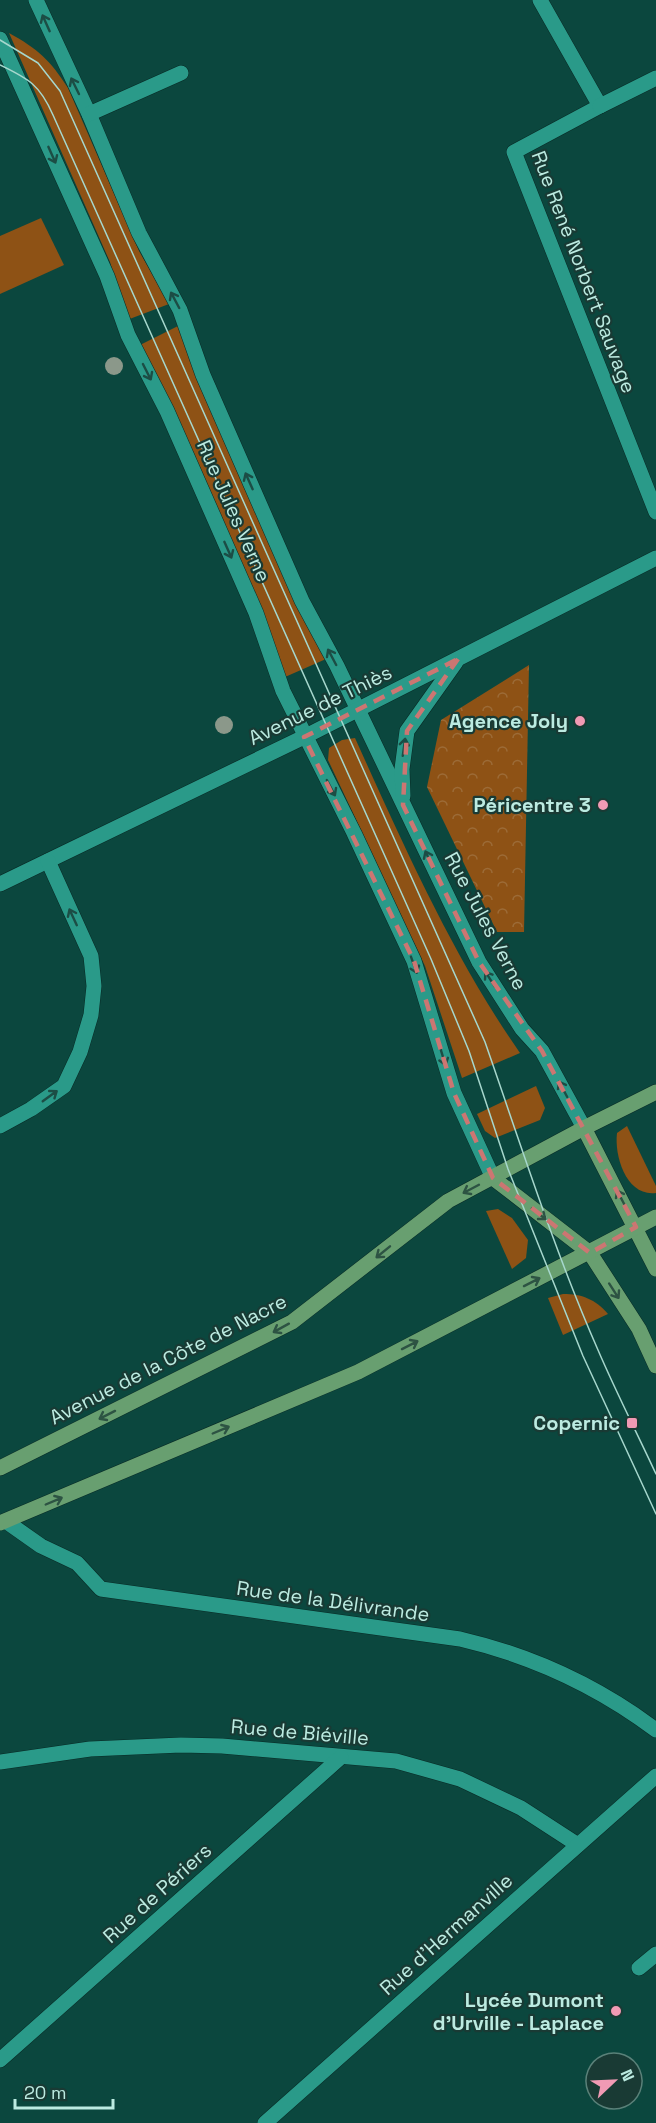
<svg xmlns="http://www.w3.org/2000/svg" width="656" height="2123" viewBox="0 0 656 2123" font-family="'Space Grotesk',sans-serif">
  <defs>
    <pattern id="forest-crowns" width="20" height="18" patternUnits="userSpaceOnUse" patternTransform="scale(1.5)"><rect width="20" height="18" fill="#8e5215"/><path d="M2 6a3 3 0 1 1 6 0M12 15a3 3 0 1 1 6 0" fill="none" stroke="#9c6b37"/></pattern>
  </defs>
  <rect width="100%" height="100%" fill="#0b473e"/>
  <g fill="#8e5215">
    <path d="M9,33C38,49 50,60 68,88L139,251L169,304L127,320L110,262Z"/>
    <polygon points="41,218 64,265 0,294 0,236"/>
    <polygon points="180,325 326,659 285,677 138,346"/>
    <path d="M355,738C403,844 453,957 520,1053L462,1078L425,966L328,760L329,748L342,740Z"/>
    <polygon points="536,1086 545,1108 540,1120 495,1138 485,1131 477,1114"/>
    <path d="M627,1126L656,1186V1193C627,1197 614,1157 617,1133Z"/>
    <polygon points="498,1209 512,1218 528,1240 526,1258 512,1269 486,1211"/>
    <path d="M563,1294C582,1294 595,1299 608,1314L563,1335L548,1298Z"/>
  </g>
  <polygon fill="url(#forest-crowns)" points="529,665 524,932 497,932 427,787 441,720"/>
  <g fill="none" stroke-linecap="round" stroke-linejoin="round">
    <defs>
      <g id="minor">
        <polyline points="36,0 89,114 139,233 180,310 203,375 302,601 337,666 479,962 522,1029 542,1051 584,1128"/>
        <polyline points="540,0 600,106 514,152 656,512"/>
        <polyline points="0,39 107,276 128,335 167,411 256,613 283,691 354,833 414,961 454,1093 493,1178"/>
        <polyline points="600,106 656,78"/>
        <polyline points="89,114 181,73"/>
        <polyline points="403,796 402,769 407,731 456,662"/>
        <polyline points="0,884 304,737 656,558"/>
        <polyline points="0,1126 31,1109 64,1086 80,1052 91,1015 94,986 91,956 48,861"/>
        <path d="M7,1522L41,1546L77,1563L101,1589L460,1639C533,1656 596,1685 656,1730"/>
        <polyline points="0,1762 90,1749 181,1745 222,1746 396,1761 460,1779 521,1808 578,1845"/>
        <polyline points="639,1968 656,1954"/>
        <polyline points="0,2060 341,1757"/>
        <polyline points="265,2123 656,1776"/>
      </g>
      <g id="major">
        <polyline points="584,1128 656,1269"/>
        <polyline points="493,1178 590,1253 639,1329 656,1366"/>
        <polyline points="0,1468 292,1322 448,1201 584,1128 656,1092"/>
        <polyline points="0,1523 358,1372 656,1217"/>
      </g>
    </defs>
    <use href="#minor" stroke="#082a25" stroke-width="16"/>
    <use href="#major" stroke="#082a25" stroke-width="16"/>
    <use href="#minor" stroke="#2a9a89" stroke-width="15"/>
    <use href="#major" stroke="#689f70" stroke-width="15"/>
    <g stroke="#a6d7cd" stroke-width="1.5">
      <path d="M0,40L38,63L60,91L485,1042C521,1145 554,1250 598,1350C616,1392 637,1433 656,1474"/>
      <path d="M0,65C29,79 40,85 53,115L431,959L469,1051L508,1169L583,1356L656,1514"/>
    </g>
  </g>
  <g fill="#8b988a">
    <circle cx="114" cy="366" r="9"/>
    <circle cx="224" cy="725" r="9"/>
  </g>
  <defs><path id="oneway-shaft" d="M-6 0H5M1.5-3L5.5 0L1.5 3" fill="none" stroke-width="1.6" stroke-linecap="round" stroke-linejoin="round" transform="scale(1.5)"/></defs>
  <g stroke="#1c4d45">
    <use href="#oneway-shaft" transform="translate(46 23) rotate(-114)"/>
    <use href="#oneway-shaft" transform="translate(75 86) rotate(-116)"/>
    <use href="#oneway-shaft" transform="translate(52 155) rotate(66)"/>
    <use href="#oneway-shaft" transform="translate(175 300) rotate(-118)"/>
    <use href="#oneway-shaft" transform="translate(147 372) rotate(63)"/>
    <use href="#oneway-shaft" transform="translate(249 481) rotate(-114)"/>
    <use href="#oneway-shaft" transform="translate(228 550) rotate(66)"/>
    <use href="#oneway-shaft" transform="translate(332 657) rotate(-118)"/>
    <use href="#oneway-shaft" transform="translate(404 747) rotate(-82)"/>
    <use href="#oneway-shaft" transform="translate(331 788) rotate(62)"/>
    <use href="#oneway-shaft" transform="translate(429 859) rotate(-115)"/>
    <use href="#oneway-shaft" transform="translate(73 917) rotate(-115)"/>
    <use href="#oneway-shaft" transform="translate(414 965) rotate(70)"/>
    <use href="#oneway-shaft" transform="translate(490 979) rotate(-123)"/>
    <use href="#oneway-shaft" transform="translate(443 1057) rotate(73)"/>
    <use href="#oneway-shaft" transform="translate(563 1089) rotate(-118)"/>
    <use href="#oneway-shaft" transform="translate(50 1096) rotate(-36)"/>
  </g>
  <g stroke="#2d5343">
    <use href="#oneway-shaft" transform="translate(471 1189) rotate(152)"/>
    <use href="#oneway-shaft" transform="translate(621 1198) rotate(-118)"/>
    <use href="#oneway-shaft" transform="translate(539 1214) rotate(38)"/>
    <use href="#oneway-shaft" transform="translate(383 1252) rotate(141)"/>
    <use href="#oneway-shaft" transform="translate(532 1282) rotate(-27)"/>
    <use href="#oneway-shaft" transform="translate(614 1291) rotate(57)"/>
    <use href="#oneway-shaft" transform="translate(281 1328) rotate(151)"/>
    <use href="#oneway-shaft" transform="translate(410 1345) rotate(-27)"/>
    <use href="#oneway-shaft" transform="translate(107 1415) rotate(153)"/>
    <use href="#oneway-shaft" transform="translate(221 1430) rotate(-23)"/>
    <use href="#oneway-shaft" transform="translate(54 1501) rotate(-23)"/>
  </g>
  <path fill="none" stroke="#cc7672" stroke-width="4.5" stroke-dasharray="12 8" stroke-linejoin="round" d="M458,659L407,731L403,805L479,962L542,1051L636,1227L590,1253L493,1178L454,1093L414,961L304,737Z"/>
  <g fill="#f19ab4" stroke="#193a34" stroke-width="2">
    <circle cx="580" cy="721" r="6"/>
    <circle cx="603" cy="805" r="6"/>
    <rect x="626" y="1417" width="12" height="12" rx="3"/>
    <circle cx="616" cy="2011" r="6"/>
  </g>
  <g text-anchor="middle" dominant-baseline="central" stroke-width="4.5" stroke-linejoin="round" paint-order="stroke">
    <g font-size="20" fill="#bcebe1" stroke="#193a34">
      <text transform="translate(584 272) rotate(69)">Rue René Norbert Sauvage</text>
      <text transform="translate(234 511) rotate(66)">Rue Jules Verne</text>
      <text transform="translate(320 705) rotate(-26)">Avenue de Thiès</text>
      <text transform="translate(486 921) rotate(62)">Rue Jules Verne</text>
      <text transform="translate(168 1359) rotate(-27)">Avenue de la Côte de Nacre</text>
      <text transform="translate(333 1601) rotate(8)">Rue de la Délivrande</text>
      <text transform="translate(300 1732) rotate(5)">Rue de Biéville</text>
      <text transform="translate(157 1893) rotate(-42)">Rue de Périers</text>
      <text transform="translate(446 1934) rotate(-42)">Rue d'Hermanville</text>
    </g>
    <g font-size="20" font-weight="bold" fill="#bcebe1" stroke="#193a34" text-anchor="end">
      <text x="568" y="721">Agence Joly</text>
      <text x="591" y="805">Péricentre 3</text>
      <text x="620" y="1423">Copernic</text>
      <text x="604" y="2000">Lycée Dumont<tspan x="604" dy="23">d'Urville - Laplace</tspan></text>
    </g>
  </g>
  <g transform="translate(614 2081) rotate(67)"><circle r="28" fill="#193a34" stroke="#5a8179" stroke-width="1.5"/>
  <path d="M0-4.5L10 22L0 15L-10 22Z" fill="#f19ab4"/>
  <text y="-9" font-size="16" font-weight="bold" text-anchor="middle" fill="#bcebe1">N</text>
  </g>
  <path d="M15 2099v9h98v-9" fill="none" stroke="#bcebe1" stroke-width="3"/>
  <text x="24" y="2099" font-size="18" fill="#bcebe1" stroke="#193a34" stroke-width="4.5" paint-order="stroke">20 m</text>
</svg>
